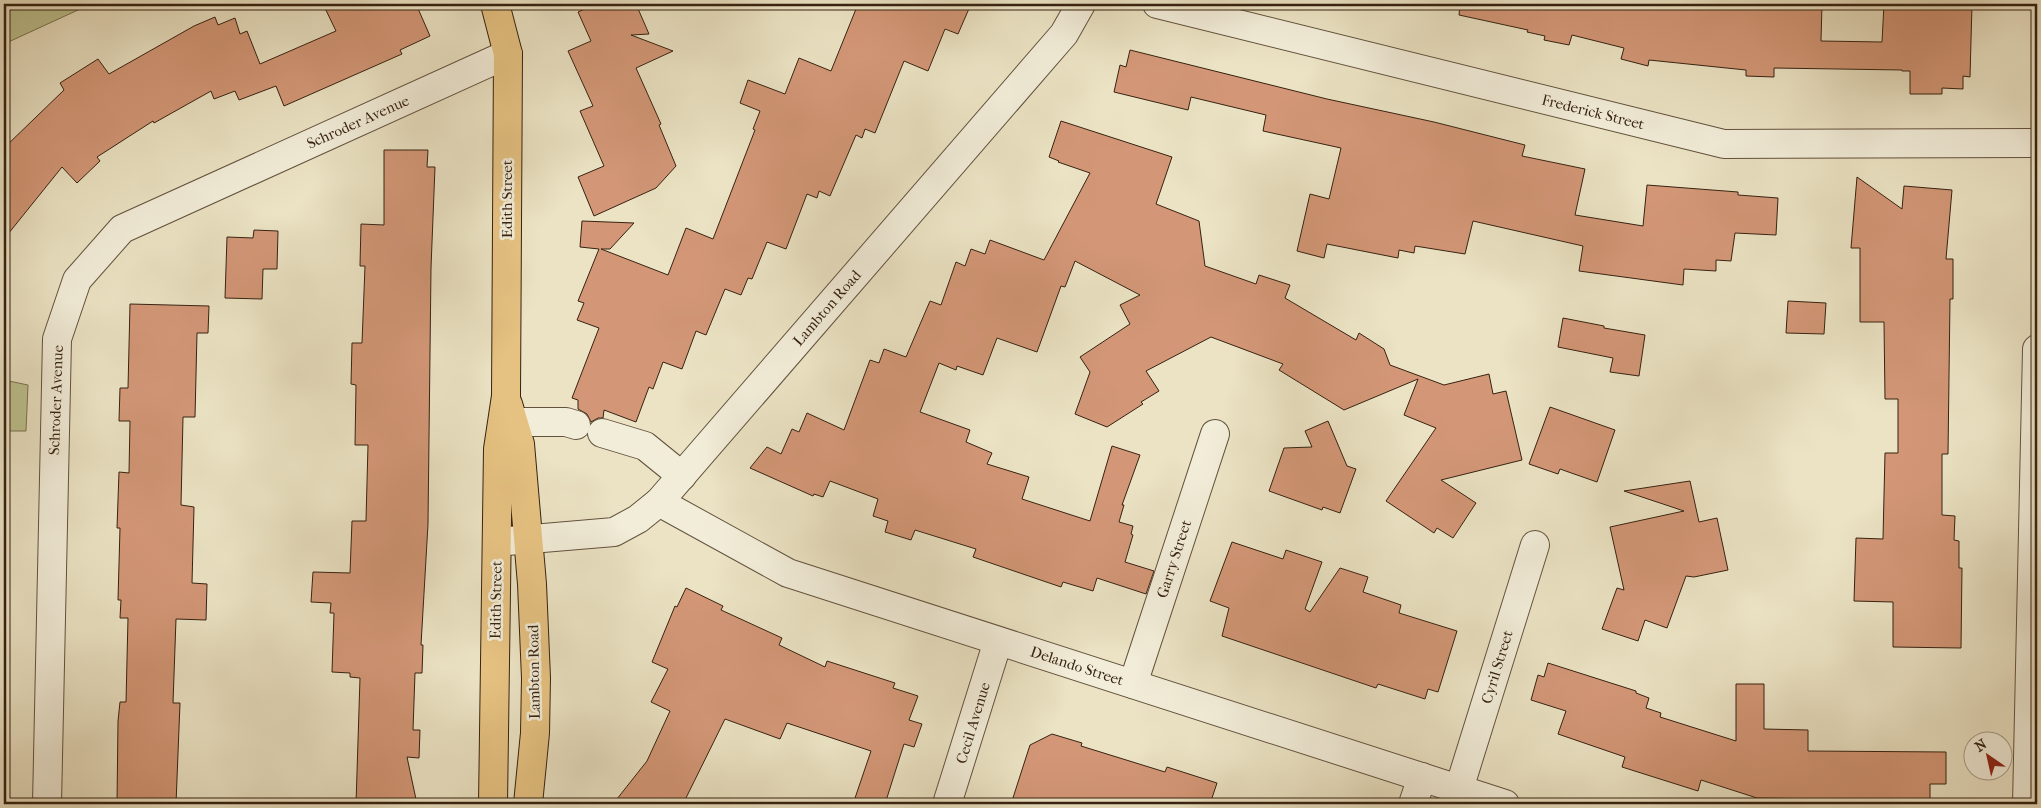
<svg xmlns="http://www.w3.org/2000/svg" width="2041" height="808" viewBox="0 0 2041 808" font-family="'IM FELL French Canon',serif">
  <rect width="100%" height="100%" fill="#ebe3c4"/>
  <filter id="stains"><feTurbulence type="fractalNoise" baseFrequency=".004" numOctaves="4"/><feColorMatrix values="0 0 0 0 .2 0 0 0 0 .09 0 0 0 0 .02 0 0 0 .5 -.17"/></filter>
  <radialGradient id="worn" r=".72"><stop offset=".6" stop-color="#630" stop-opacity="0"/><stop offset="1" stop-color="#630" stop-opacity=".3"/></radialGradient>
  <g fill="#bdc290" stroke="#7a7250">
    <polygon points="4,4 91,4 4,44"/>
    <polygon points="4,380 28,385 26,431 4,431"/>
  </g>
  <g fill="#d39777" stroke="#362211">
    <polygon points="323,4 416,4 430,36 400,50 402,54 284,106 276,86 239,100 235,91 214,99 211,91 154,123 153,121 97,157 100,161 77,183 62,167 4,239 4,148 64,90 60,83 98,59 109,74 194,26 215,17 218,25 235,18 240,34 247,31 260,64 336,31"/>
    <polygon points="596,4 636,4 649,34 631,35 673,51 636,68 661,124 659,125 676,166 656,188 594,216 578,177 604,166 580,111 593,106 568,51 591,41 578,12"/>
    <polygon points="858,4 971,4 958,34 945,29 928,71 904,61 875,133 865,129 862,138 856,135 830,196 819,191 817,198 807,194 786,249 767,242 752,279 748,278 741,295 725,289 706,335 696,331 682,369 663,362 653,389 649,387 636,422 604,410 603,418 598,418 591,422 587,414 578,409 578,400 572,398 599,328 577,320 584,303 578,301 599,249 580,247 582,221 634,223 610,249 601,249 668,275 686,228 713,239 755,130 753,129 760,111 740,103 748,80 785,94 799,58 831,71"/>
    <polygon points="1460,4 1822,4 1821,41 1882,42 1884,4 1972,4 1970,77 1963,76 1963,89 1942,88 1942,94 1910,94 1910,71 1902,71 1902,70 1774,68 1774,77 1746,76 1746,70 1649,60 1648,66 1621,59 1624,48 1572,35 1569,45 1544,40 1545,36 1527,32 1528,30 1459,15"/>
    <polygon points="1130,50 1327,99 1434,122 1525,145 1522,156 1585,169 1575,215 1643,226 1647,185 1738,192 1738,195 1778,198 1776,235 1735,233 1731,261 1716,260 1716,271 1684,269 1683,285 1579,271 1583,246 1473,221 1465,254 1415,246 1414,253 1399,250 1398,258 1327,244 1324,258 1297,251 1310,194 1329,199 1341,148 1263,131 1266,115 1191,97 1188,110 1114,92 1120,65 1126,67"/>
    <polygon points="1061,121 1172,157 1156,204 1199,221 1205,266 1256,284 1259,275 1290,285 1285,298 1356,340 1359,333 1384,349 1390,365 1444,385 1489,374 1493,394 1506,391 1522,460 1441,480 1476,503 1453,538 1437,528 1434,533 1386,501 1436,428 1404,415 1418,379 1344,410 1279,370 1283,364 1211,337 1146,371 1159,391 1141,402 1143,404 1107,427 1075,414 1090,372 1080,357 1130,324 1120,305 1140,295 1075,261 1065,287 1061,286 1037,352 997,338 983,375 957,366 956,370 939,363 920,412 970,430 966,442 992,453 987,464 1029,477 1022,499 1090,521 1112,446 1140,455 1122,505 1124,505 1119,522 1133,526 1131,534 1133,535 1125,562 1154,571 1146,594 1097,578 1093,591 1063,582 1061,587 973,557 976,549 915,530 911,540 885,532 888,521 873,516 878,499 830,481 823,497 814,494 813,496 750,468 767,447 781,454 792,429 799,432 807,413 844,430 870,360 879,363 884,349 906,357 930,301 941,305 956,262 965,266 971,249 985,254 990,240 1044,260 1090,173 1058,162 1059,161 1049,157"/>
    <polygon points="384,150 428,150 427,167 435,167 431,268 428,524 421,645 423,645 422,673 415,673 413,730 420,730 419,758 407,757 417,804 356,804 360,678 350,677 350,673 332,672 334,613 330,613 331,603 311,602 313,572 350,573 352,521 366,521 368,445 355,445 356,385 351,384 352,343 362,343 365,266 360,266 361,224 384,225"/>
    <polygon points="1857,177 1902,209 1904,186 1952,190 1946,259 1953,259 1953,299 1950,299 1948,454 1942,454 1942,515 1955,516 1954,540 1959,541 1959,568 1962,568 1961,648 1893,647 1893,602 1854,601 1856,538 1883,539 1885,453 1898,453 1898,399 1885,399 1884,322 1860,322 1860,248 1851,248"/>
    <polygon points="254,230 278,231 277,269 263,269 262,299 225,298 227,237 253,238"/>
    <polygon points="1788,301 1826,303 1824,334 1786,333"/>
    <polygon points="130,304 209,306 208,333 197,333 195,417 183,417 181,505 194,507 192,583 207,584 206,620 176,619 173,703 180,703 176,804 117,804 118,721 120,702 126,702 128,618 120,618 121,600 118,600 120,528 117,528 119,472 129,473 130,421 119,421 120,388 128,388"/>
    <polygon points="1563,318 1604,326 1604,328 1645,335 1639,376 1610,372 1613,358 1558,347"/>
    <polygon points="1550,407 1615,430 1597,482 1560,469 1558,474 1529,464"/>
    <polygon points="1328,421 1347,466 1356,469 1340,513 1323,507 1322,510 1269,491 1284,448 1312,447 1305,431"/>
    <polygon points="1690,481 1699,522 1717,518 1728,570 1694,577 1686,576 1667,628 1645,620 1638,641 1602,629 1617,588 1624,590 1610,527 1684,511 1624,491"/>
    <polygon points="1232,542 1283,559 1286,550 1322,562 1305,609 1310,612 1340,568 1368,577 1363,592 1401,605 1399,613 1457,631 1438,692 1428,689 1425,699 1378,684 1376,688 1222,636 1229,608 1210,601"/>
    <polygon points="686,588 723,606 721,610 782,638 779,645 825,667 827,661 895,683 893,688 918,696 909,720 922,724 914,747 904,744 885,804 853,804 871,751 787,723 780,739 725,719 683,804 613,804 647,761 670,711 651,702 668,669 652,662 675,606 677,607"/>
    <polygon points="1548,663 1636,691 1636,693 1649,698 1646,708 1661,713 1660,717 1736,741 1736,684 1764,684 1764,729 1808,730 1808,751 1946,752 1946,784 1930,784 1930,804 1855,804 1855,801 1828,801 1828,799 1757,798 1701,780 1698,791 1622,767 1625,757 1558,734 1566,711 1531,700 1538,675 1544,677"/>
    <polygon points="1052,734 1082,743 1081,746 1165,772 1167,767 1217,783 1210,804 1011,804 1030,745"/>
  </g>
  <g fill="none" stroke-linecap="round" stroke-linejoin="round">
    <defs>
      <g id="minor">
        <polyline points="1157,4 1724,144 2037,143"/>
        <polyline points="514,422 566,422 576,425"/>
        <polyline points="602,433 645,446 682,476"/>
        <polyline points="659,502 788,573 1505,804"/>
        <polyline points="497,542 614,532 638,519 659,502 1064,34 1081,4"/>
        <polyline points="1133,684 1215,434"/>
        <polyline points="1459,789 1535,545"/>
        <polyline points="47,804 57,339 77,280 122,229 508,54"/>
        <polyline points="947,804 998,641"/>
        <polyline points="1413,804 1422,777"/>
        <polyline points="2027,804 2037,349"/>
      </g>
      <g id="major">
        <polyline points="508,404 520,444 532,584 536,678 535,733 528,804"/>
        <polyline points="493,804 498,449 506,396 508,54 495,4"/>
      </g>
    </defs>
    <use href="#minor" stroke="#63523e" stroke-width="30"/>
    <use href="#major" stroke="#362211" stroke-width="30"/>
    <use href="#minor" stroke="#f2edd9" stroke-width="28"/>
    <use href="#major" stroke="#e6c282" stroke-width="28"/>
  </g>
  <g text-anchor="middle" dominant-baseline="central" stroke-width="5" stroke-linejoin="round" paint-order="stroke">
    <g font-size="15" fill="#362211" stroke="#f2edd9">
      <text transform="translate(1593 112) rotate(14)">Frederick Street</text>
      <text transform="translate(358 122) rotate(-24)">Schroder Avenue</text>
      <text transform="translate(507 199) rotate(-90)">Edith Street</text>
      <text transform="translate(827 308) rotate(-49)">Lambton Road</text>
      <text transform="translate(56 400) rotate(-88)">Schroder Avenue</text>
      <text transform="translate(1174 559) rotate(-72)">Garry Street</text>
      <text transform="translate(496 600) rotate(-89)">Edith Street</text>
      <text transform="translate(1077 666) rotate(18)">Delando Street</text>
      <text transform="translate(1497 667) rotate(-73)">Cyril Street</text>
      <text transform="translate(534 672) rotate(-91)">Lambton Road</text>
      <text transform="translate(973 723) rotate(-73)">Cecil Avenue</text>
    </g>
  </g>
  <rect width="2041" height="808" fill="none" stroke="#ebe3c4" stroke-width="20"/>
  <rect x="5" y="5" width="2031" height="798" fill="none" stroke="#362211" stroke-width="2.5"/>
  <rect x="10" y="10" width="2021" height="788" fill="none" stroke="#362211"/>
  <g transform="translate(1988 756) rotate(326)"><circle r="24" fill="#f2edd9" stroke="#a79c89"/>
  <path d="M0-4L9 19L0 12L-9 19Z" fill="#8f2418"/>
  <text y="-8" font-size="14" font-weight="bold" text-anchor="middle" fill="#362211">N</text>
  </g>
  <rect width="100%" height="100%" filter="url(#stains)"/>
  <rect width="100%" height="100%" fill="url(#worn)"/>
</svg>
